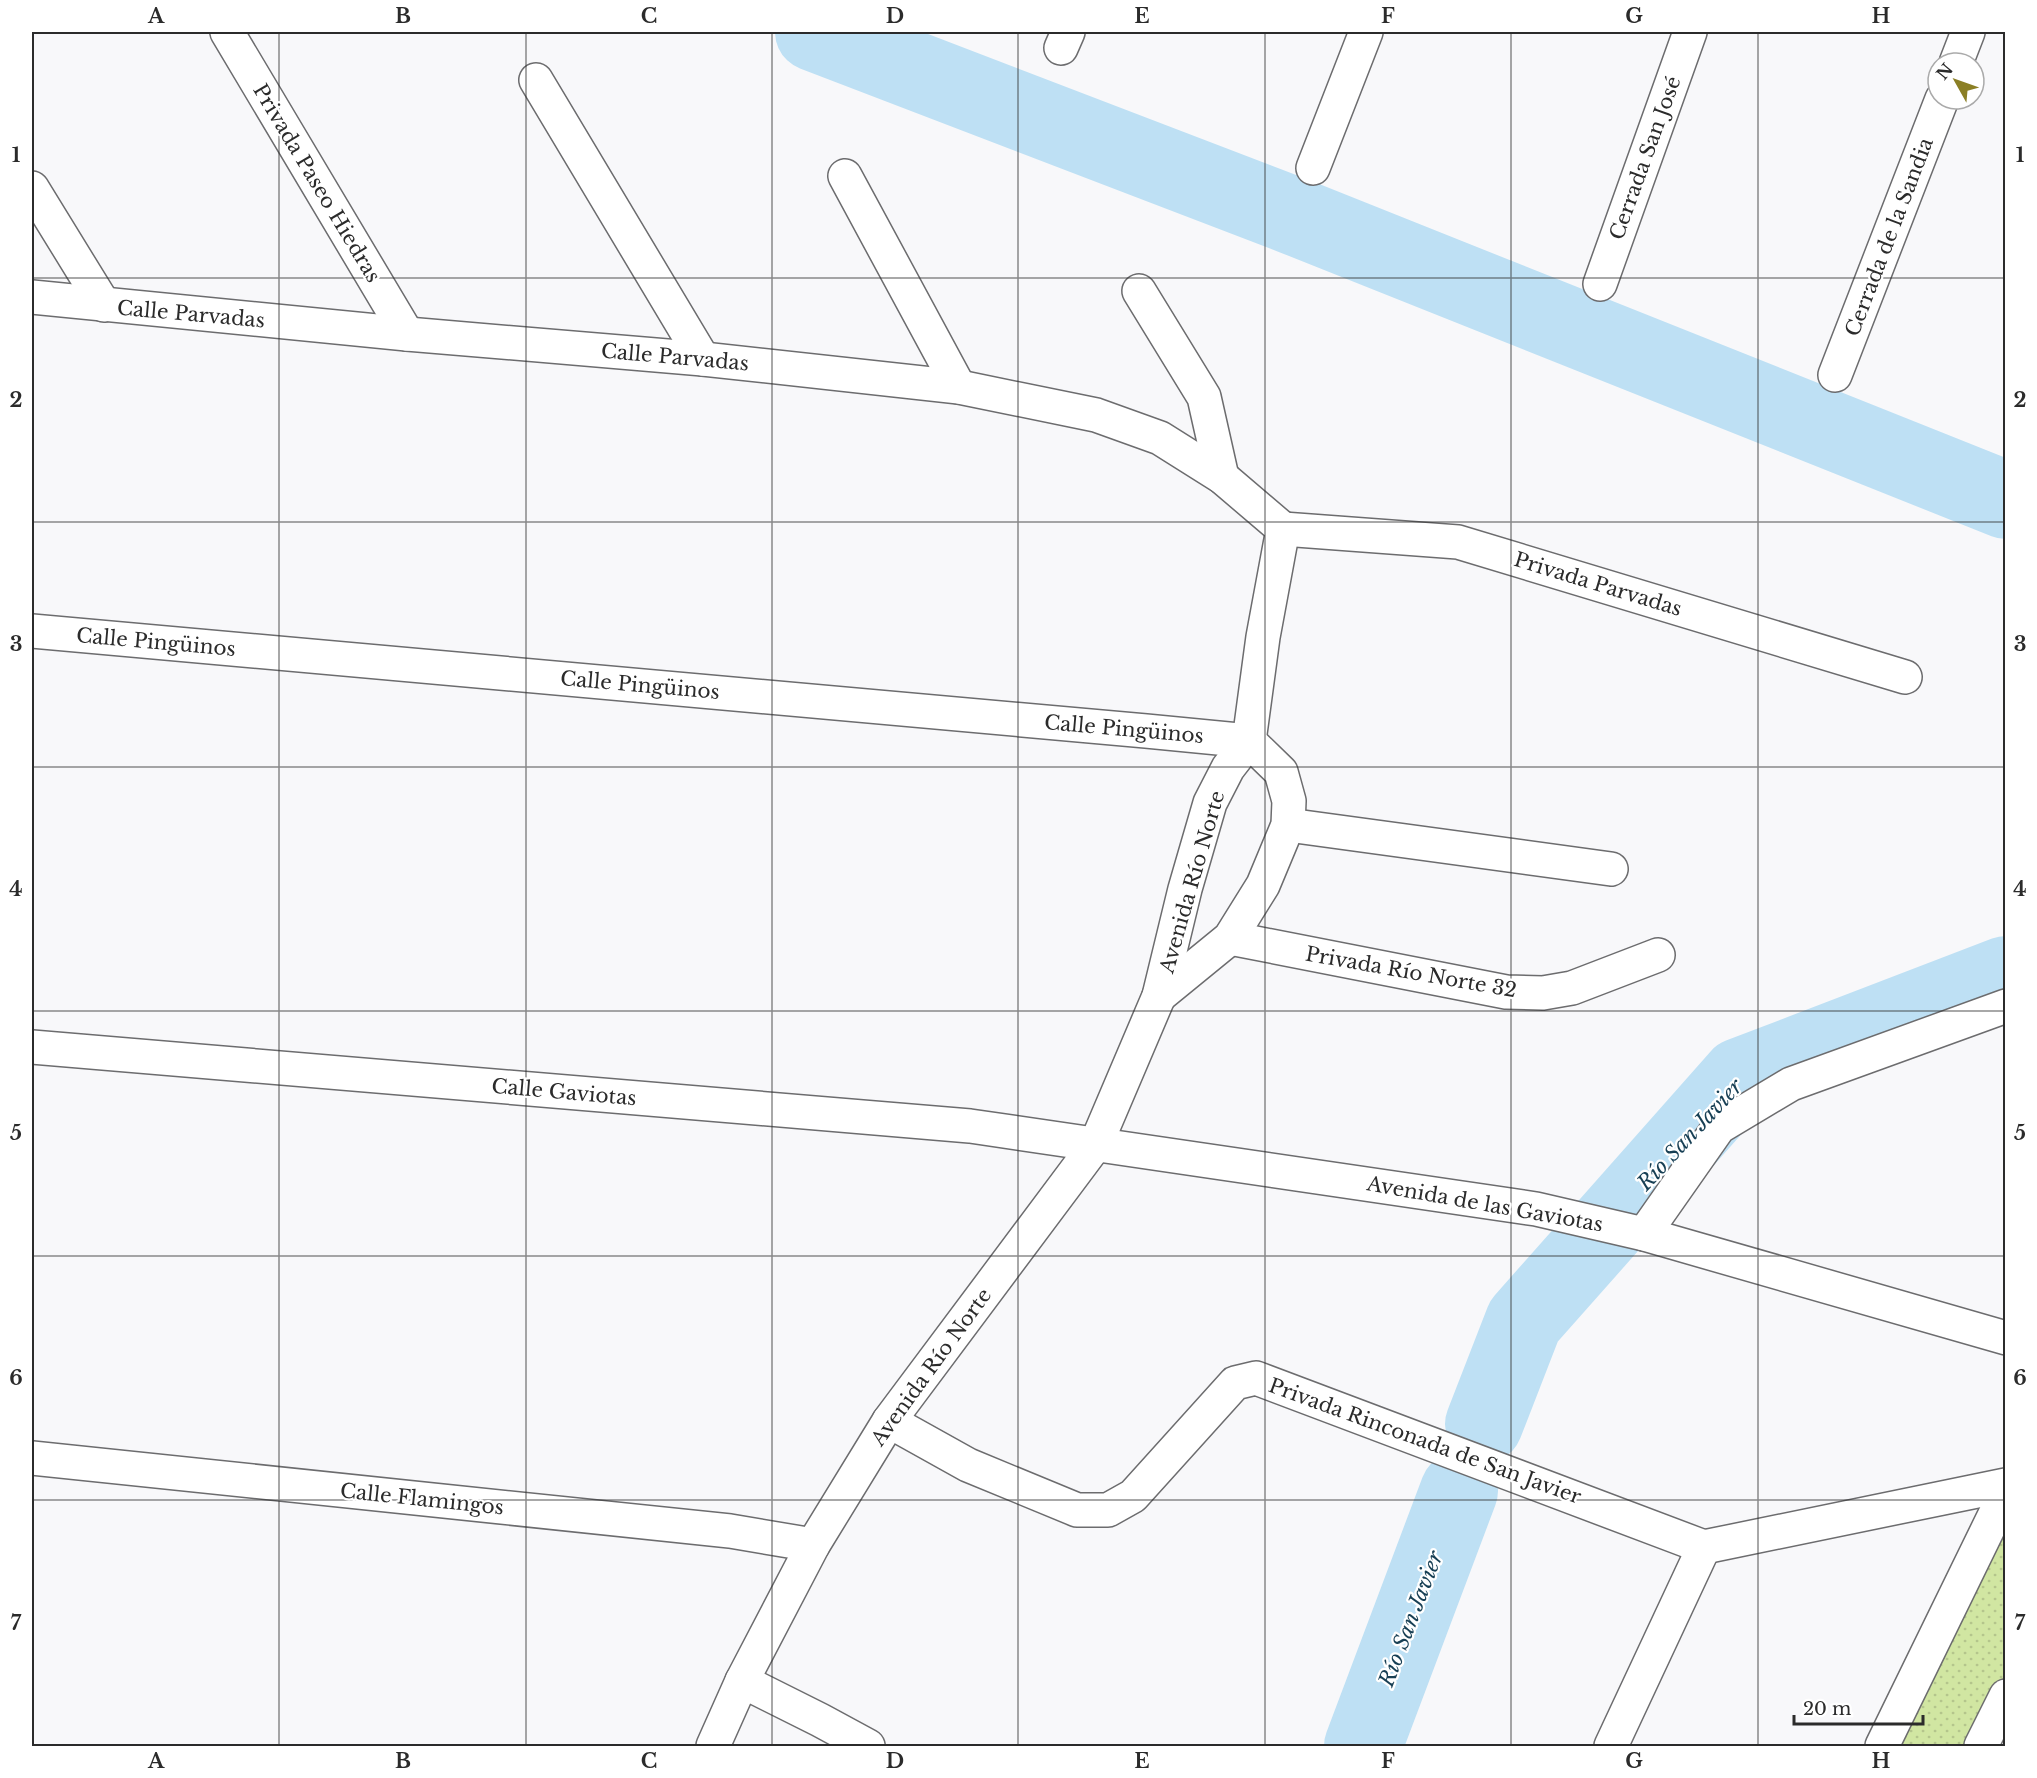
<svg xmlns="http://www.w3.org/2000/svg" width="2037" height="1778" viewBox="0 0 2037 1778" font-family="'Libre Baskerville',serif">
  <defs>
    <pattern id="grass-dots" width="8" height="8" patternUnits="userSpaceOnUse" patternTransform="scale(1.5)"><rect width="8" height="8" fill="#d1e6a2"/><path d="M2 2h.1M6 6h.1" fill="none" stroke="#b4c58c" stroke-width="1.8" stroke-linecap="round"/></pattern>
  </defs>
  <rect width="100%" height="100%" fill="#f8f8fa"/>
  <polygon fill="url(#grass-dots)" points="2005,1502 2005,1692 1980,1746 1889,1746"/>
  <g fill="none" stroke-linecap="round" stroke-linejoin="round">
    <g stroke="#bee0f4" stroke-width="78">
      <polyline points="814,32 1294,216 2006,500"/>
      <polyline points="1484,1424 1524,1321 1740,1077 2006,975"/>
      <polyline points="1363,1746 1459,1491"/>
    </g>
    <defs>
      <g id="minor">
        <polyline points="227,32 407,334"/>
        <polyline points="1061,48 1068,32"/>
        <polyline points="1956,63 1968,32"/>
        <polyline points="536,80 703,359"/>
        <polyline points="1313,168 1366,32"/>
        <polyline points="845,176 959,387"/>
        <polyline points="32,188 104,305"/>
        <polyline points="1600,284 1690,32"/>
        <polyline points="1139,291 1204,397 1222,477"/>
        <polyline points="32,297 407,334 703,359 959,387 1096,415 1160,438 1222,477 1283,529"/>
        <polyline points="1835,375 1942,99"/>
        <polyline points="1283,529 1458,542 1905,677"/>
        <polyline points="32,631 1146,731 1249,741"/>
        <polyline points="1288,825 1611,869"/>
        <polyline points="1230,938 1506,992 1543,993 1572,988 1658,955"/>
        <polyline points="1159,996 1230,938 1263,885 1288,825 1289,801 1281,772 1249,741"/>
        <polyline points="32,1047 970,1126 1536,1209 1644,1234 2006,1338"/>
        <polyline points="1644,1234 1719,1127 1791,1084 2006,1006"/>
        <polyline points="889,1421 968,1465 1077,1510 1108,1510 1133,1496 1235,1383 1256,1378 1704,1547 2006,1485"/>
        <polyline points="32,1458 730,1531 813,1545"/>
        <polyline points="742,1681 820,1720 868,1746"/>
        <polyline points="713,1746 742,1681 813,1545 889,1421 1096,1144 1159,996 1185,889 1210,803 1228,768 1249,741 1263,637 1283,529"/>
        <polyline points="1611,1746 1704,1547"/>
        <polyline points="1882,1746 2006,1492"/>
        <polyline points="1981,1746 2006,1696"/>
      </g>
    </defs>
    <use href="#minor" stroke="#6c6c6e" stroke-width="36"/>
    <use href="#minor" stroke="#fff" stroke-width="33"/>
  </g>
  <path fill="none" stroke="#2b2b2b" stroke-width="1.5" stroke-opacity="0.55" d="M279,32V1746M526,32V1746M772,32V1746M1018,32V1746M1265,32V1746M1511,32V1746M1758,32V1746M32,278H2006M32,522H2006M32,767H2006M32,1011H2006M32,1256H2006M32,1500H2006"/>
  <g text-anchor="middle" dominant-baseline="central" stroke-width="4.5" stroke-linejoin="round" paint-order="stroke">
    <g font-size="20" fill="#2b2b2b" stroke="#fff">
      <text transform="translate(1645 158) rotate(-70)">Cerrada San José</text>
      <text transform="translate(317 183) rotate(59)">Privada Paseo Hiedras</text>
      <text transform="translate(1889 237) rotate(-69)">Cerrada de la Sandia</text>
      <text transform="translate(191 314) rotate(5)">Calle Parvadas</text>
      <text transform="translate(675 357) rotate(5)">Calle Parvadas</text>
      <text transform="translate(1598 584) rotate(17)">Privada Parvadas</text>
      <text transform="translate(156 642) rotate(5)">Calle Pingüinos</text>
      <text transform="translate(640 685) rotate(5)">Calle Pingüinos</text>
      <text transform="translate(1124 729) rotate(5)">Calle Pingüinos</text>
      <text transform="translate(1192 882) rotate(-74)">Avenida Río Norte</text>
      <text transform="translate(1411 972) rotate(10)">Privada Río Norte 32</text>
      <text transform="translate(564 1092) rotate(5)">Calle Gaviotas</text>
      <text transform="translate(1485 1204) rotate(10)">Avenida de las Gaviotas</text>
      <text transform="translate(931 1367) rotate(-54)">Avenida Río Norte</text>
      <text transform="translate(1425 1441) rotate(20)">Privada Rinconada de San Javier</text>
      <text transform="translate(422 1499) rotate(6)">Calle Flamingos</text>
    </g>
    <g font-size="21" font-style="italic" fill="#173f54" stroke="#fff">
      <text transform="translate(1690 1135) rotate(-47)">Río San Javier</text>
      <text transform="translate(1411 1619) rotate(-69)">Río San Javier</text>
    </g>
  </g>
  <rect width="2037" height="1778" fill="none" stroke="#ffffff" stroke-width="66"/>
  <g transform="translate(1956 81) rotate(310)"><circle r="28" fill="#ffffff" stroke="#aaaaaa" stroke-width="1.5"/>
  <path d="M0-4.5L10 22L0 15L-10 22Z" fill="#8b7f25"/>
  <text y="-9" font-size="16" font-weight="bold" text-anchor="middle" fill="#2b2b2b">N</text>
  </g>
  <path d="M1794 1715v9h129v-9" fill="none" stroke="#2b2b2b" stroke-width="3"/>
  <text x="1803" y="1715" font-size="18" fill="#2b2b2b" stroke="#ffffff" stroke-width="4.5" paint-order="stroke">20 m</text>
  <rect x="33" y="33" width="1971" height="1712" fill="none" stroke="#2b2b2b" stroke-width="2"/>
  <g font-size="20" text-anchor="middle" font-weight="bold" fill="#2b2b2b">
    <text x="156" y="23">A</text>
    <text x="403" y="23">B</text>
    <text x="649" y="23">C</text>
    <text x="895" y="23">D</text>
    <text x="1142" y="23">E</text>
    <text x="1388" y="23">F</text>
    <text x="1634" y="23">G</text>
    <text x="1881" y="23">H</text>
    <text x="16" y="162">1</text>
    <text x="2020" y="162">1</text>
    <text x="16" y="407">2</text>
    <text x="2020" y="407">2</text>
    <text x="16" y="651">3</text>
    <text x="2020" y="651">3</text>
    <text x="16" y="896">4</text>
    <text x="2020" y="896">4</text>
    <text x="16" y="1140">5</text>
    <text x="2020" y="1140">5</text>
    <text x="16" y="1385">6</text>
    <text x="2020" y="1385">6</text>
    <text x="16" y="1630">7</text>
    <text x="2020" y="1630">7</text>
    <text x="156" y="1768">A</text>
    <text x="403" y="1768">B</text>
    <text x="649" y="1768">C</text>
    <text x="895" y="1768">D</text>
    <text x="1142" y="1768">E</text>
    <text x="1388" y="1768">F</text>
    <text x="1634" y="1768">G</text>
    <text x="1881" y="1768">H</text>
  </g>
</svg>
